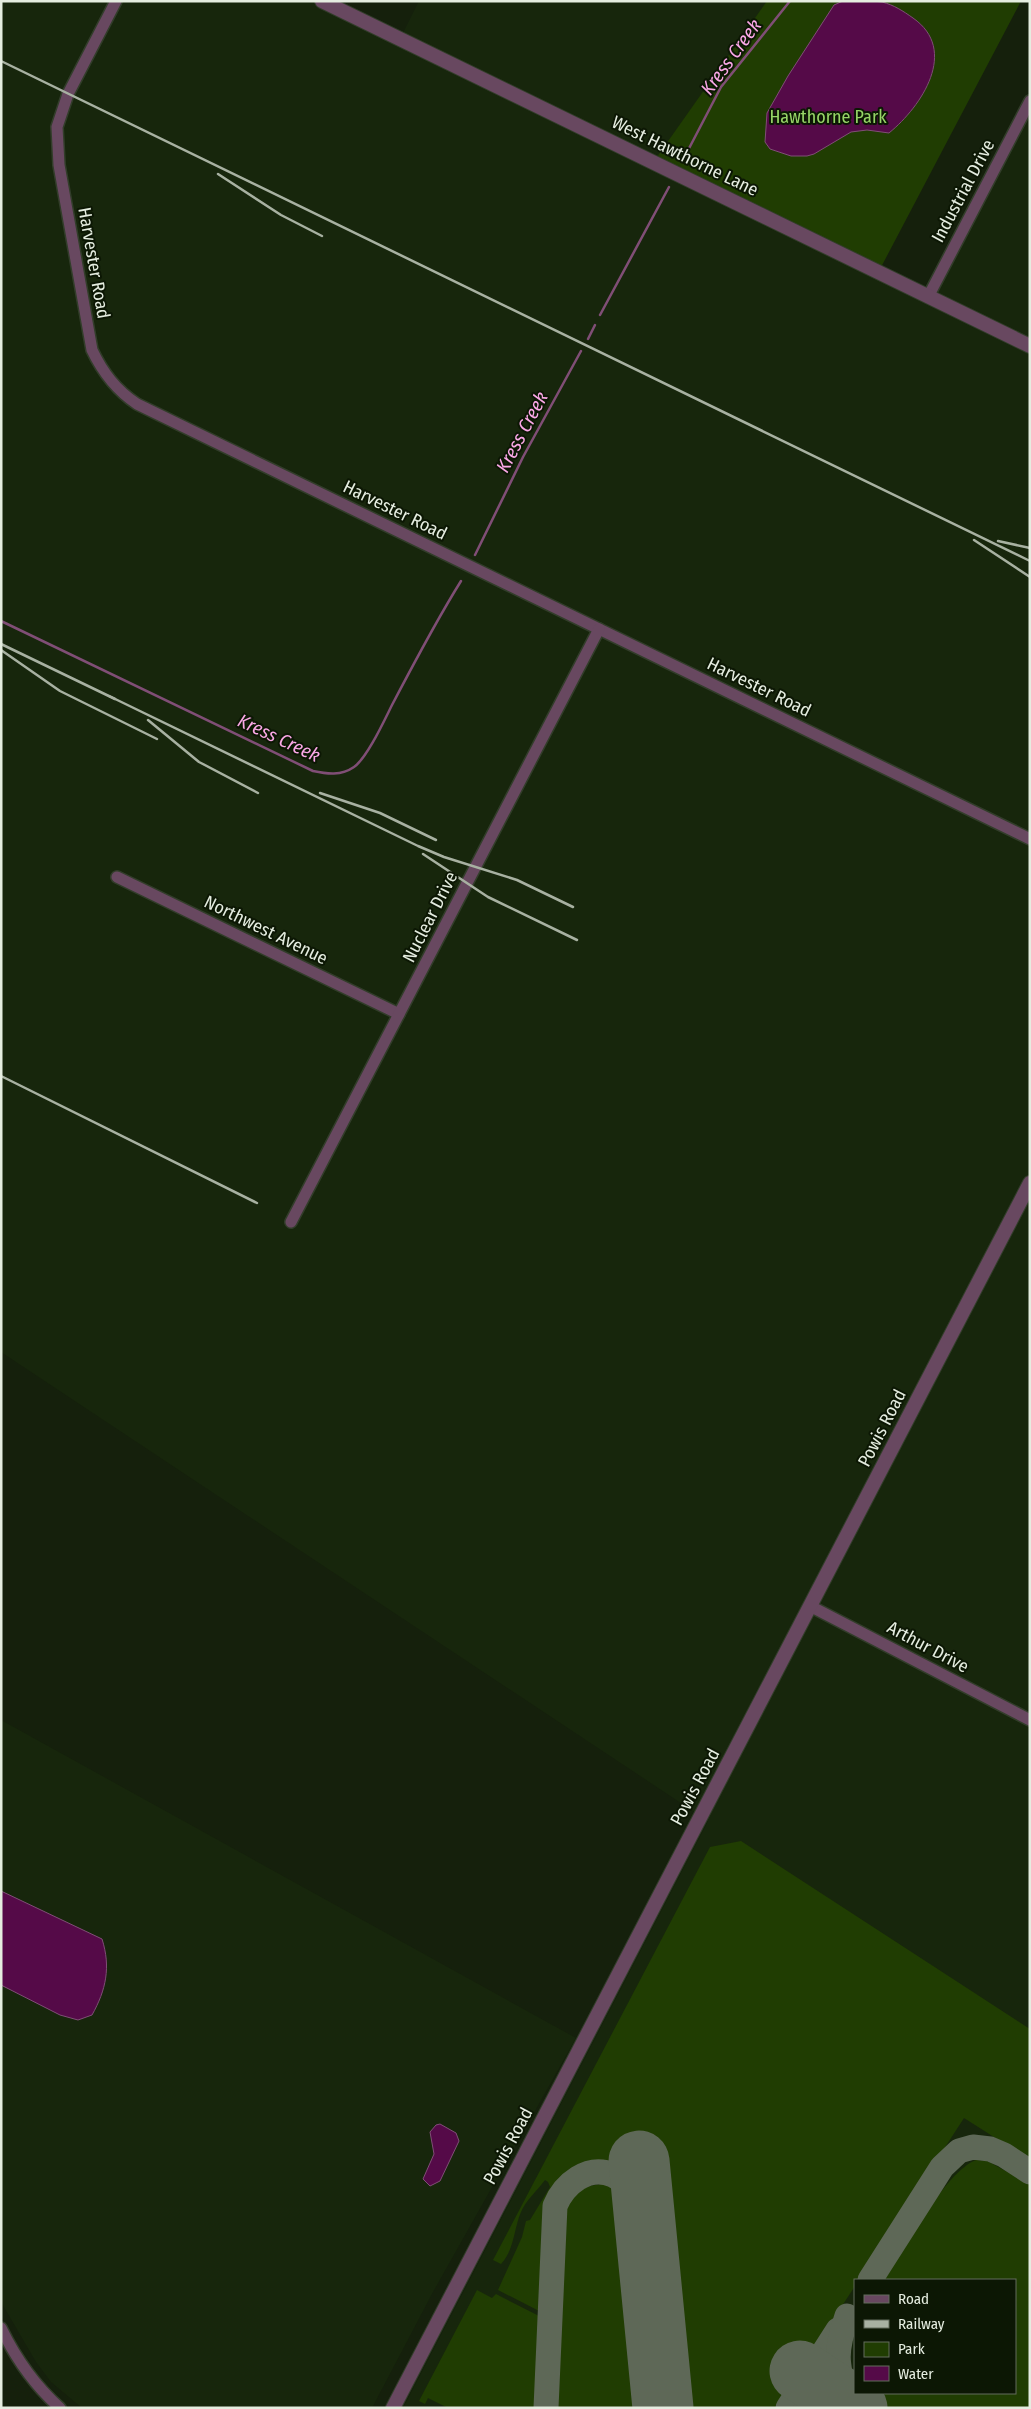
<svg xmlns="http://www.w3.org/2000/svg" width="1031" height="2409" viewBox="0 0 1031 2409" font-family="'Fira Sans Condensed',sans-serif">
  <rect width="100%" height="100%" fill="#15200c"/>
  <g fill="#17260c" fill-rule="evenodd">
    <path d="M1,1H329L402,35L419,1H768L655,160L1030,345V2408H403L708,1821L1,1352ZM855,2280H1015V2393H855Z"/>
    <polygon points="1030,114 1030,339 937,293"/>
    <polygon points="1,1720 576,2038 433,2292 372,2408 82,2408 51,2382 36,2362 1,2302"/>
  </g>
  <g fill="#203d02">
    <polygon points="767,1 1021,1 879,271 654,161"/>
    <path d="M741,1841L1030,2029V2160L964,2118L859,2280H855V2286L808,2358L801,2354L784,2379L791,2384L776,2408H684L660,2158C639,2159 595,2160 577,2168C565,2173 555,2183 550,2194C540,2216 542,2285 541,2312L498,2290L522,2237L526,2221L530,2220L550,2187L548,2182L545,2180C537,2191 526,2200 521,2212C514,2228 514,2251 501,2264L493,2260L710,1847Z"/>
    <path d="M976,2160L987,2161L1030,2184V2408H885L867,2393H1015V2280H884C902,2251 946,2171 976,2160Z"/>
    <path d="M604,2184C617,2188 620,2196 624,2208L643,2408H558L566,2210C573,2191 585,2185 604,2184Z"/>
    <polygon points="477,2290 492,2298 496,2294 541,2317 537,2408 448,2408 428,2398 425,2404 419,2401"/>
  </g>
  <g fill="#550a48" stroke="#804e76">
    <path d="M843,1C856,1 869,0 882,2C894,5 903,11 913,18C959,50 922,106 889,133L867,130L851,132L814,154L807,156H791L770,149L765,142L767,113L788,76L834,5Z"/>
    <path d="M1,1891L102,1939C111,1967 106,1990 92,2015L78,2020L60,2015L1,1985Z"/>
    <polygon points="440,2124 456,2133 459,2141 440,2181 430,2186 423,2179 434,2154 430,2132 436,2125"/>
  </g>
  <g fill="none" stroke-linecap="round" stroke-linejoin="round">
    <g stroke="#804e76" stroke-width="2.5">
      <polyline points="684,158 721,87 790,1"/>
      <polyline points="600,315 669,187"/>
      <polyline points="588,339 595,325"/>
      <polyline points="475,555 523,457 581,351"/>
      <path d="M1,621L313,771C327,774 341,776 354,767C367,758 384,721 392,705C414,663 436,621 461,581"/>
    </g>
    <g stroke="#5e6857" stroke-width="25">
      <polyline points="870,2280 942,2167 959,2151 973,2147 990,2149 1004,2155 1030,2172"/>
      <path d="M546,2408L555,2206C564,2184 588,2164 613,2175C624,2180 634,2192 643,2200"/>
      <polyline points="788,2408 838,2330"/>
      <path d="M806,2408L816,2403L846,2400C837,2363 834,2354 847,2316"/>
    </g>
    <g stroke="#5e6857" stroke-width="61">
      <polyline points="639,2161 663,2408"/>
      <polyline points="800,2371 857,2408"/>
    </g>
    <defs>
      <g id="minor">
        <path d="M116,1L68,94L57,127L59,165L92,350C103,373 116,390 137,404L1030,839"/>
        <polyline points="928,297 1030,101"/>
        <polyline points="117,877 399,1014"/>
        <polyline points="291,1222 599,629"/>
        <polyline points="810,1606 1030,1720"/>
        <path d="M1,2328C16,2359 34,2385 60,2408"/>
      </g>
      <g id="tertiary">
        <polyline points="322,1 1030,346"/>
        <polyline points="393,2408 1030,1183"/>
      </g>
    </defs>
    <use href="#minor" stroke="#323d2a" stroke-width="14"/>
    <use href="#tertiary" stroke="#323d2a" stroke-width="16"/>
    <use href="#minor" stroke="#684860" stroke-width="11"/>
    <use href="#tertiary" stroke="#684860" stroke-width="14"/>
    <g stroke="#a8b1a2" stroke-width="2.5">
      <polyline points="1,61 1030,561"/>
      <polyline points="218,174 281,215 322,236"/>
      <polyline points="974,540 1030,577"/>
      <polyline points="998,541 1030,548"/>
      <polyline points="1,644 115,699"/>
      <polyline points="1,650 60,691 157,739"/>
      <polyline points="109,696 418,846 444,857 517,880 573,907"/>
      <polyline points="148,720 199,762 258,793"/>
      <polyline points="320,793 380,813 436,840"/>
      <polyline points="423,854 488,897 577,940"/>
      <polyline points="1,1076 257,1203"/>
    </g>
  </g>
  <g text-anchor="middle" dominant-baseline="central" stroke-width="4" stroke-linejoin="round" paint-order="stroke">
    <g font-size="18" fill="#97d567" stroke="#0c1704">
      <text x="828" y="117">Hawthorne Park</text>
    </g>
    <g font-size="18" fill="#e5ede0" stroke="#0c1704">
      <text transform="translate(685 156) rotate(26)">West Hawthorne Lane</text>
      <text transform="translate(963 191) rotate(-62)">Industrial Drive</text>
      <text transform="translate(94 263) rotate(80)">Harvester Road</text>
      <text transform="translate(395 510) rotate(26)">Harvester Road</text>
      <text transform="translate(759 687) rotate(26)">Harvester Road</text>
      <text transform="translate(430 917) rotate(-63)">Nuclear Drive</text>
      <text transform="translate(266 930) rotate(26)">Northwest Avenue</text>
      <text transform="translate(882 1428) rotate(-63)">Powis Road</text>
      <text transform="translate(928 1647) rotate(28)">Arthur Drive</text>
      <text transform="translate(695 1787) rotate(-62)">Powis Road</text>
      <text transform="translate(508 2146) rotate(-62)">Powis Road</text>
    </g>
    <g font-size="19" font-style="italic" fill="#fba8e7" stroke="#0c1704">
      <text transform="translate(731 57) rotate(-54)">Kress Creek</text>
      <text transform="translate(522 432) rotate(-62)">Kress Creek</text>
      <text transform="translate(279 738) rotate(25)">Kress Creek</text>
    </g>
  </g>
  <rect width="1031" height="2409" fill="none" stroke="#e5ede0" stroke-width="5"/>
  <rect x="854" y="2279" width="162" height="115" fill="#0c1704" stroke="#636d5c"/>
  <rect x="864" y="2295" width="25" height="8" fill="#684860" stroke="#636d5c"/>
  <text x="898" y="2304" font-size="15" fill="#e5ede0">Road</text>
  <rect x="864" y="2320" width="25" height="8" fill="#a8b1a2" stroke="#636d5c"/>
  <text x="898" y="2329" font-size="15" fill="#e5ede0">Railway</text>
  <rect x="864" y="2342" width="25" height="15" fill="#203d02" stroke="#636d5c"/>
  <text x="898" y="2354" font-size="15" fill="#e5ede0">Park</text>
  <rect x="864" y="2366" width="25" height="15" fill="#550a48" stroke="#636d5c"/>
  <text x="898" y="2379" font-size="15" fill="#e5ede0">Water</text>
</svg>
